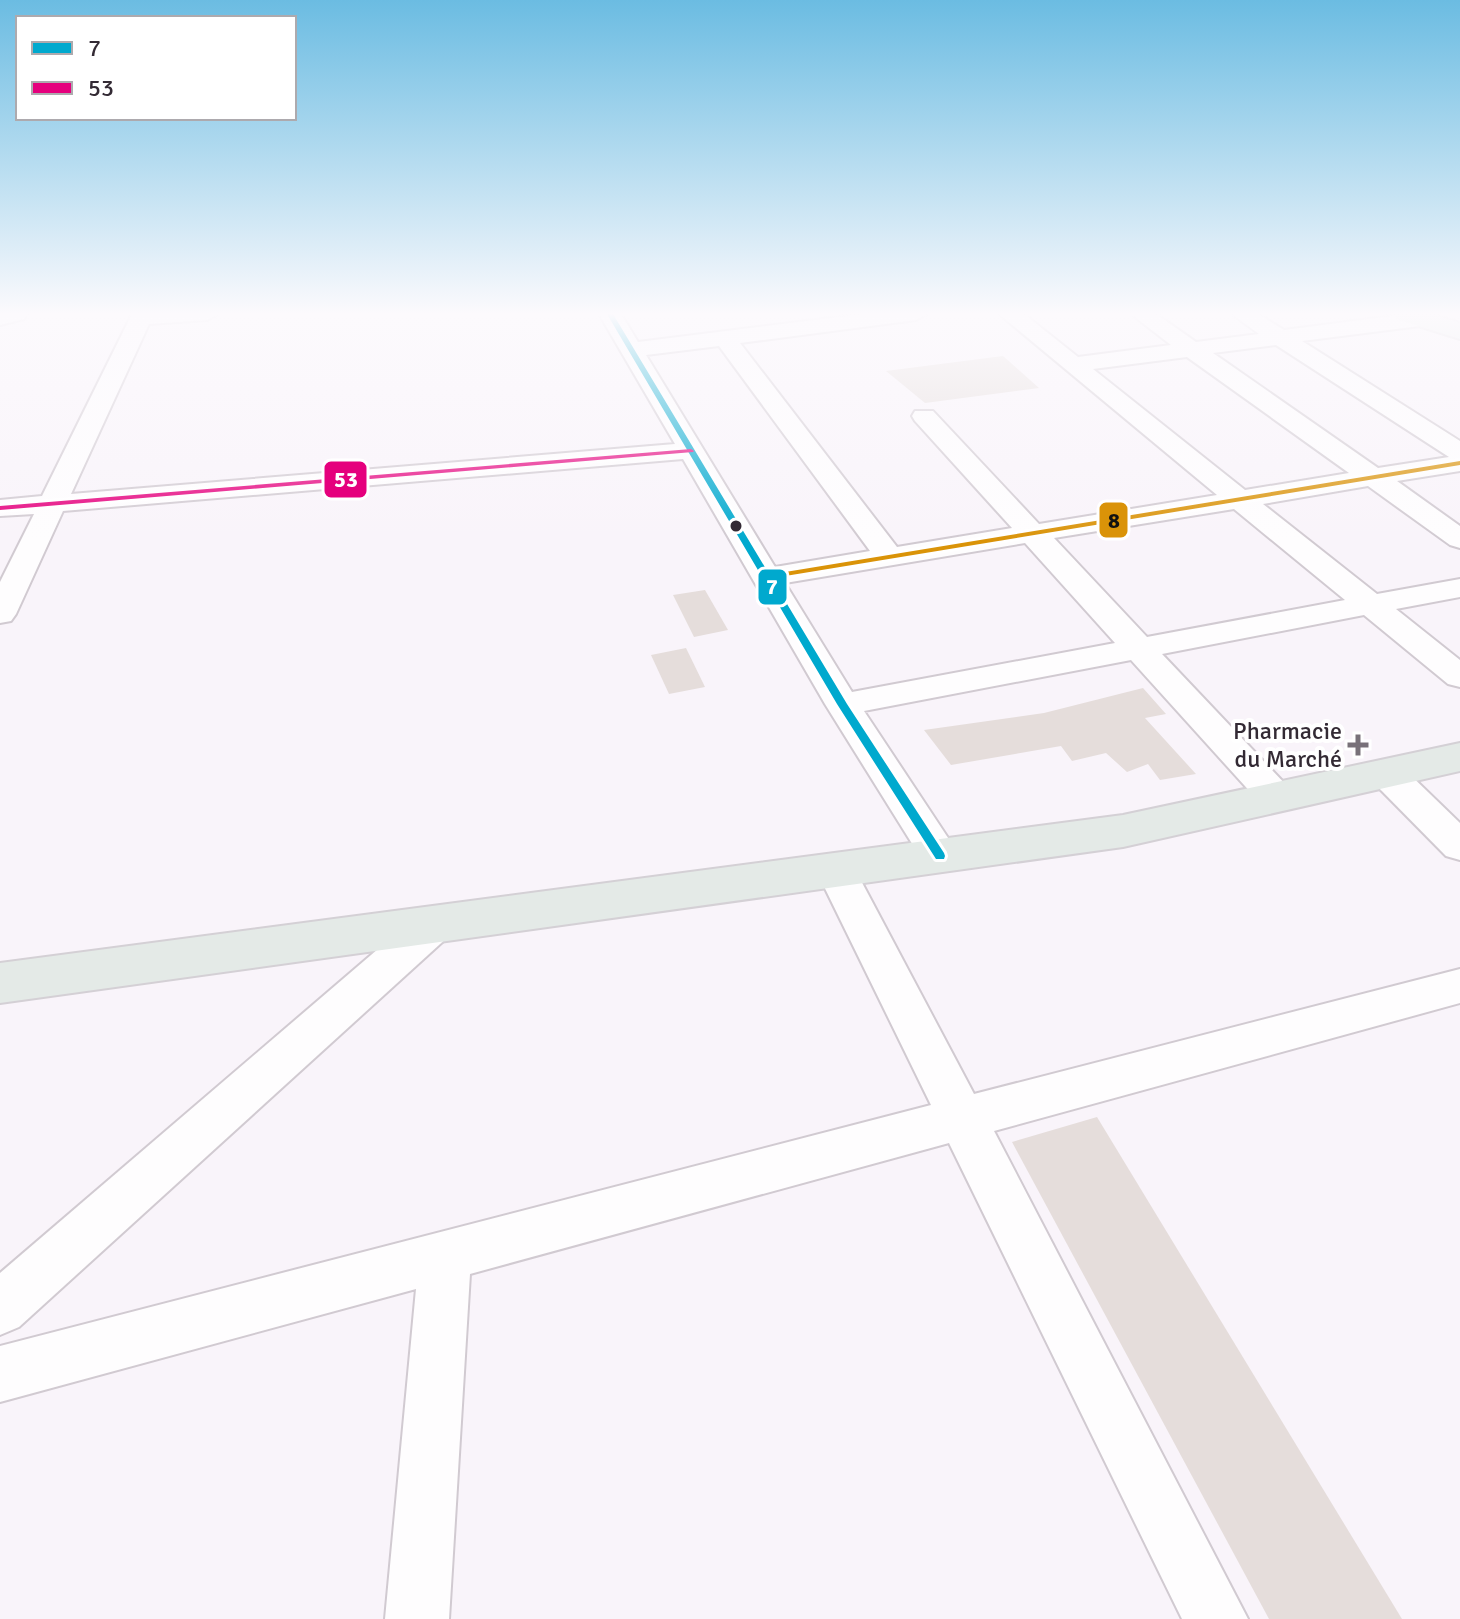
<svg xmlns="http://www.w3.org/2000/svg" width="1460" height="1619" viewBox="0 0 1460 1619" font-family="Signika,sans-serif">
  <rect width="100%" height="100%" fill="#f9f4fa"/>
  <g fill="#e5dddb">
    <polygon points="1003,356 1039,388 925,403 886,371"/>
    <polygon points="705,590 728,630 694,637 673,595"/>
    <polygon points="686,648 705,687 669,694 651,655"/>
    <polygon points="1143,688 1166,714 1145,718 1196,774 1160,780 1148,764 1127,772 1106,753 1072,761 1061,746 951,765 924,730 1044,713"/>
    <polygon points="1097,1117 1402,1619 1269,1619 1012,1142"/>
  </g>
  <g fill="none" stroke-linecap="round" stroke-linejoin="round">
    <defs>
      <g id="minor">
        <polygon points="0,314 27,314 24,319 0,325"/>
        <path d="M132,314H218L207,320L149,324L71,494L675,444L599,314H621L638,342L863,314H927L916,320L740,343L897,547L1012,528L915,421L912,416L915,411H933L1039,524L1217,495L999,314H1024L1078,357L1171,345L1131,314H1156L1196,342L1259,334L1232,314H1258L1284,330L1408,314H1428L1431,319L1420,326L1302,341L1460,441V471L1397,481L1460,526V548L1450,545L1368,486L1263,504L1377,594L1460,579V597L1396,609L1460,660V687L1448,684L1364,615L1162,654L1289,788L1295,797L1289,806L1276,810L1263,806L1131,660L864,711L960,856L954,866L940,870L926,866L825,704L683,459L63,511L16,614L11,621L0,623V582L34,514L0,516V500L42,496ZM1276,345L1449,457L1378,468L1213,353ZM719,346L870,551L775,567L646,355ZM1187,357L1349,473L1245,490L1093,369ZM1234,509L1345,600L1147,637L1054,538ZM1025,543L1115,643L852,692L785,583Z"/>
        <polygon points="1386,761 1399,764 1460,823 1460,860 1446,856 1373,782 1368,773 1373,764"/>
        <polygon points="836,856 850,860 974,1094 1460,969 1460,1003 994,1131 1248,1619 1182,1619 949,1143 470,1274 449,1619 385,1619 416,1289 0,1402 0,1346 931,1105 816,870 822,860"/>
        <polygon points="435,908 450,913 456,924 450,935 19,1327 0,1335 0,1273 420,913"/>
      </g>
      <g id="major">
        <polygon points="1393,314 1432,314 1460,323 1460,339 1396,319"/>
        <polygon points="1460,743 1460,771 1123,847 0,1003 0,963 1123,815"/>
      </g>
    </defs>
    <use href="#minor" stroke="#d1cad1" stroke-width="4"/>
    <use href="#major" stroke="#d4d0d5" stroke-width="4"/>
    <use href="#minor" fill="#fefdfe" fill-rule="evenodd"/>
    <use href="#major" fill="#e4eae7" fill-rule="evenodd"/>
    <defs>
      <polygon id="bus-1" points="607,314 613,314 847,704 944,853 945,856 944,859 936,859 837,704"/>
      <polygon id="bus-2" points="691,449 694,451 693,452 0,510 0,506"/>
      <polygon id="bus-3" points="1460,461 1460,465 767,579 763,577 767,575"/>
    </defs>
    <use href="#bus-1" stroke="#fff" stroke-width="6"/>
    <use href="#bus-2" stroke="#fff" stroke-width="6"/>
    <use href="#bus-3" stroke="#fff" stroke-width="6"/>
    <use href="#bus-1" fill="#00a9ce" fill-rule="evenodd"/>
    <use href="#bus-2" fill="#e5007d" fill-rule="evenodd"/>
    <use href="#bus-3" fill="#da9308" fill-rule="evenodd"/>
  </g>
  <linearGradient id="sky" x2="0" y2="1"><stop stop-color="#6bbce2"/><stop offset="0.58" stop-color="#fcfafd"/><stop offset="1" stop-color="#fcfafd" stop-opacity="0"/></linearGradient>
  <rect width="1460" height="541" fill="url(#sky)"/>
  <circle fill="#332a34" stroke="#fff" stroke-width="3" cx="736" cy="526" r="7"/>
  <path fill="#787179" stroke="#fff" stroke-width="3" d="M1354 733h8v8h8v8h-8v8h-8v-8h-8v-8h8z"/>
  <g text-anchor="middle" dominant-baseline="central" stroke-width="8" stroke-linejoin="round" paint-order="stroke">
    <g font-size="24" fill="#332a34" stroke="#fff" text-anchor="end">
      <text x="1342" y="731">Pharmacie<tspan x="1342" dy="28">du Marché</tspan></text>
    </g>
  </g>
  <g stroke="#fff" stroke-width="3">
    <rect x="323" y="460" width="45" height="39" rx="8" fill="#e5007d"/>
    <rect x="1098" y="501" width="31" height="38" rx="8" fill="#da9308"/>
    <rect x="757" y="568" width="31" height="38" rx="8" fill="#00a9ce"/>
  </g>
  <g font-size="22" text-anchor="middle" font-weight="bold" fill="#fff">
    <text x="346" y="487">53</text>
    <text x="772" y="594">7</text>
  </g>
  <g font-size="22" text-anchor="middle" font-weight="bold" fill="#111">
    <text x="1114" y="528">8</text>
  </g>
  <rect x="16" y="16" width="280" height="104" fill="#ffffff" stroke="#adaaae" stroke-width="2"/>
  <rect x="32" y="42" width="40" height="12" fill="#00a9ce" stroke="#adaaae" stroke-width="2"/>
  <text x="88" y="56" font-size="24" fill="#332a34">7</text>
  <rect x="32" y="82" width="40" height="12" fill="#e5007d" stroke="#adaaae" stroke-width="2"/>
  <text x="88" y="96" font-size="24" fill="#332a34">53</text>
</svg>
